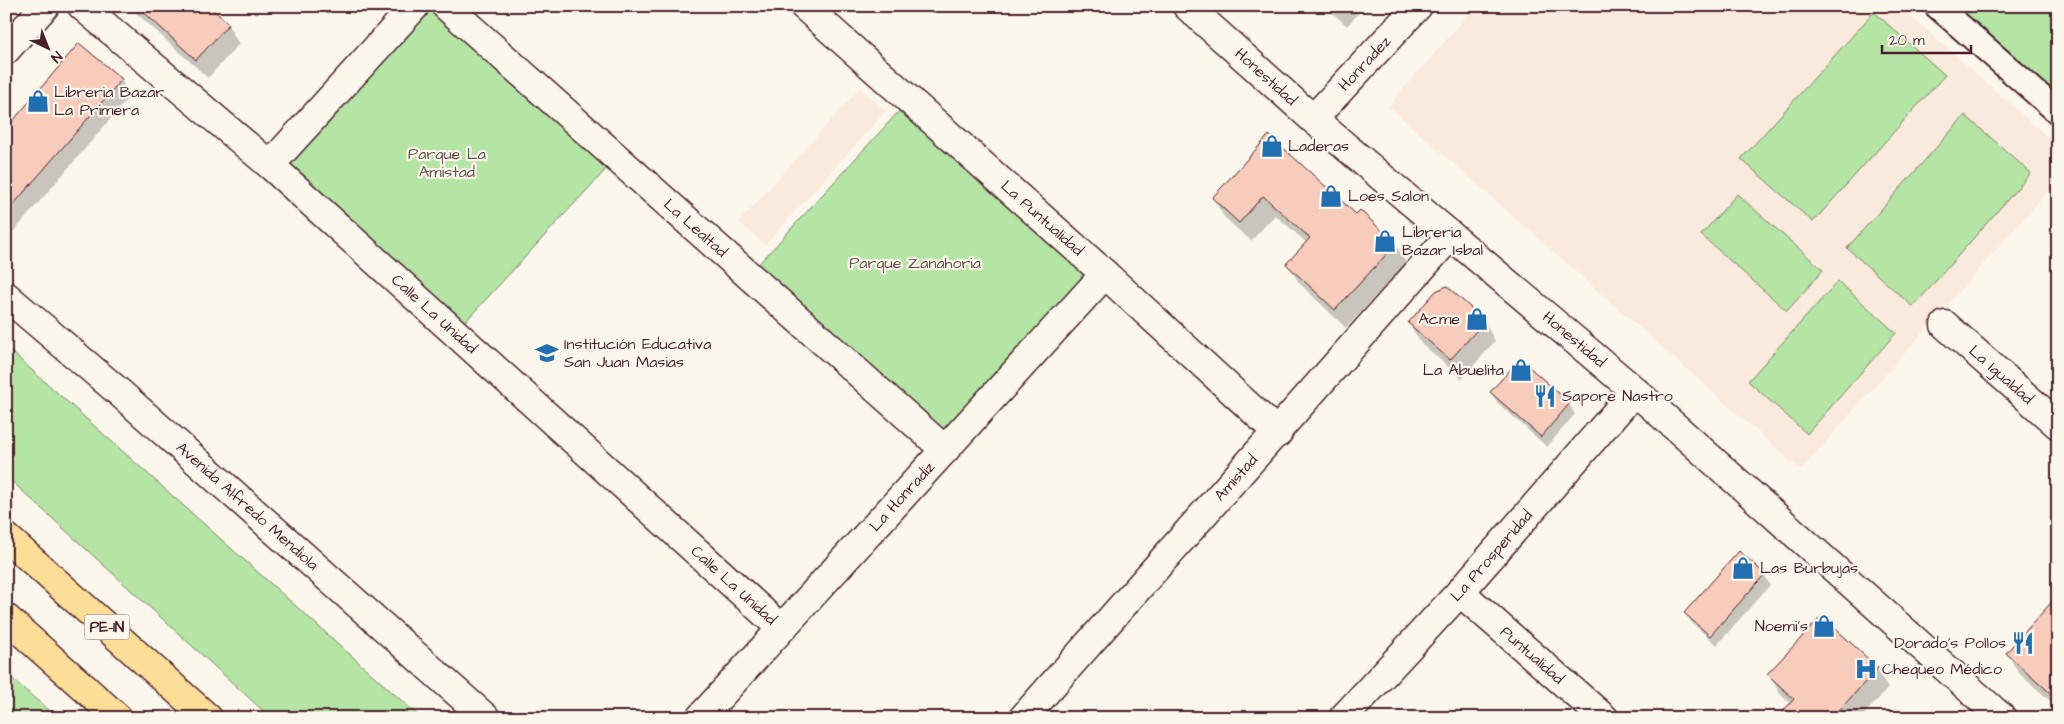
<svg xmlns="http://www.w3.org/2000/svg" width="2064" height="724" viewBox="0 0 2064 724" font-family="'Architects Daughter',sans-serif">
  <rect width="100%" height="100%" fill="#fbf7ec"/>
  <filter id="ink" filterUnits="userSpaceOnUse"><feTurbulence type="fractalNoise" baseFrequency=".02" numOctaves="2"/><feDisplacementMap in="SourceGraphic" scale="10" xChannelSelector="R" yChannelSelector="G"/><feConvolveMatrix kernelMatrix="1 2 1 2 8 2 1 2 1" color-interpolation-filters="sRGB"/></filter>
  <g filter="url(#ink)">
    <g fill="#faeadd">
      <polygon points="1476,6 1899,6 2058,146 2058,180 1801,470 1388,106"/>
      <polygon points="860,88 886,111 765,245 739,222"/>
    </g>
    <g fill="#b4e5a5" stroke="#7f8268">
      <polygon points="431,6 611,164 464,323 285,165"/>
      <polygon points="1943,6 2058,6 2058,102"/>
      <polygon points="1874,12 1945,75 1813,222 1741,159"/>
      <polygon points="902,108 1088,273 944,435 756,267"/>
      <polygon points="1965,115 2031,173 1913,307 1847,248"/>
      <polygon points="1737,194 1823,270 1787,311 1701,235"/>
      <polygon points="1838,281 1896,333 1807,434 1748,381"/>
      <polygon points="6,347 421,718 271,718 6,476"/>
      <polygon points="6,673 57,718 6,718"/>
    </g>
    <g fill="#0003">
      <polygon points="132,6 207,6 228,25 239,44 208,78 135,12"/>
      <polygon points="1325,6 1365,6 1347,26"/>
      <polygon points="121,80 130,96 10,236 6,233 6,131"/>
      <polygon points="1269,137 1356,216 1395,244 1406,263 1346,328 1299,283 1288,264 1307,243 1275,215 1251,241 1224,217 1213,198"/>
      <polygon points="1484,321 1495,341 1462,379 1420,342 1409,323"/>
      <polygon points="1491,393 1569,404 1575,414 1547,447 1498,403"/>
      <polygon points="1764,574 1770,585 1717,645 1692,623 1686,613"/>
      <polygon points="2058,597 2058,708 2018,672 2007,653"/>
      <polygon points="1877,669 1888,688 1861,718 1793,718 1791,704 1780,694 1769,674"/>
    </g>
    <g fill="#f8ccba" stroke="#4a1f2b">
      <polygon points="137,6 209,6 229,24 196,60"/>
      <polygon points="79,43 122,79 6,213 6,129"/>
      <polygon points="1269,135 1356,214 1360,210 1396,244 1335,310 1286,264 1310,238 1263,196 1239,223 1212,198"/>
      <polygon points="1447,286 1485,321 1450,360 1408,323 1436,291"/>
      <polygon points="1520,359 1570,403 1541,437 1490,392"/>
      <polygon points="1739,551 1765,574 1710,636 1684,613"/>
      <polygon points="2058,595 2058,700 2006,653"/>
      <polygon points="1822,616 1878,668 1832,718 1777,718 1794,699 1767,674"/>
    </g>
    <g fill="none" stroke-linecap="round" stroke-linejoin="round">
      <defs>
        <polyline id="pedestrian" points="1937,6 2058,112"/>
        <g id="minor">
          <path id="s1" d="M82,6L270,165L781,628"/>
          <path id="s2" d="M446,6L945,450"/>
          <path id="s3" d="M804,6L1105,274L1278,433"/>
          <polyline points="270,165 415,6"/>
          <path id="s4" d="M1945,325L2058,425"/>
          <path id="s5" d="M1460,592L1604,718"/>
          <path id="s6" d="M700,718L1105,274"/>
          <path id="s7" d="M1023,718L1450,236"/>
          <path id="s8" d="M1343,718L1460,592L1635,391"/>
        </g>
        <g id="tertiary">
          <path id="s9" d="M1187,6L1313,119L1635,391L2002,718"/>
          <path id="s10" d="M1313,119L1418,6"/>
          <path id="s11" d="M6,296L120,393L486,718"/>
        </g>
        <polyline id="secondary" points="6,50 45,6"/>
        <g id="trunk">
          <polyline points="6,537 208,718"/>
          <polyline points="6,618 118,718"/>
        </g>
      </defs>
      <use href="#pedestrian" stroke="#4a1f2b" stroke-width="28"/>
      <use href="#minor" stroke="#4a1f2b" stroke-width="31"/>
      <use href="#tertiary" stroke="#4a1f2b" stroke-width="31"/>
      <use href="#secondary" stroke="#4a1f2b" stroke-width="31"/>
      <use href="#trunk" stroke="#4a1f2b" stroke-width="31"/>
      <use href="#pedestrian" stroke="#fbf7ec" stroke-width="24"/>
      <use href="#minor" stroke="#fbf7ec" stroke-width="28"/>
      <use href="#tertiary" stroke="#fbf7ec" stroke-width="28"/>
      <use href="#secondary" stroke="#fbf7ec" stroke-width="28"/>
      <use href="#trunk" stroke="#fcde96" stroke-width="28"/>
    </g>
  </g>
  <defs>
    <symbol id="shop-bare" viewBox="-9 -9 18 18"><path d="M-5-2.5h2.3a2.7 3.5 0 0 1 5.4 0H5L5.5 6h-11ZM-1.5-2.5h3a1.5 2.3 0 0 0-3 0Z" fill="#1f6fb2" stroke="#fbf7ec" stroke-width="2.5" paint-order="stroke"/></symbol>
    <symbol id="school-bare" viewBox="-9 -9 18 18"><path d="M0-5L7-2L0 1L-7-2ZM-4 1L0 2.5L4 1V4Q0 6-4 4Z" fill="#1f6fb2" stroke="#fbf7ec" stroke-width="2.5" paint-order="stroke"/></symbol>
    <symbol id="restaurant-bare" viewBox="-9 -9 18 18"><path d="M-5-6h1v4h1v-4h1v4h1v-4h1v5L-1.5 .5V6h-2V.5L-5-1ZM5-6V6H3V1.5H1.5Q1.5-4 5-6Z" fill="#1f6fb2" stroke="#fbf7ec" stroke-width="2.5" paint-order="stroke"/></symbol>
    <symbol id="hospital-bare" viewBox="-9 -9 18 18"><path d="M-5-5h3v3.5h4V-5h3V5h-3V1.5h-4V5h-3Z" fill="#1f6fb2" stroke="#fbf7ec" stroke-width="2.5" paint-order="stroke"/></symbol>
  </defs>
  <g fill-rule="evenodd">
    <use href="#shop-bare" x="22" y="85" width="32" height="32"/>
    <use href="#shop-bare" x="1256" y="130" width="32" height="32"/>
    <use href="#shop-bare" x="1315" y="180" width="32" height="32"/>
    <use href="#shop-bare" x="1369" y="225" width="32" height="32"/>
    <use href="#shop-bare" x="1461" y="303" width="32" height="32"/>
    <use href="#school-bare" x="531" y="337" width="32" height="32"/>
    <use href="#shop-bare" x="1505" y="354" width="32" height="32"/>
    <use href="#restaurant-bare" x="1529" y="380" width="32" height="32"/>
    <use href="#shop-bare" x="1727" y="552" width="32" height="32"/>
    <use href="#shop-bare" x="1808" y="610" width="32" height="32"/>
    <use href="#restaurant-bare" x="2007" y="627" width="32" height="32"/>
    <use href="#hospital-bare" x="1850" y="653" width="32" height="32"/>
  </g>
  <g text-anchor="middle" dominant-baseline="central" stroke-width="4.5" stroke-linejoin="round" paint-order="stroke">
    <rect fill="#fbf7ec" stroke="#7f6065" stroke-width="1" x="84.5" y="614.5" width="45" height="25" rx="4"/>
    <g font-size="15" font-weight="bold" fill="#4a1f2b">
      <text x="107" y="627">PE-1N</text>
    </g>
    <g font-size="16" fill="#4a1f2b" stroke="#fbf7ec">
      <text stroke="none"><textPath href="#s10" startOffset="76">Honradez</textPath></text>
      <text stroke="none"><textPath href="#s9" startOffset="106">Honestidad</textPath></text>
      <text stroke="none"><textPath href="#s3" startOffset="319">La Puntualidad</textPath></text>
      <text stroke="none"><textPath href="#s2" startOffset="334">La Lealtad</textPath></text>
      <text stroke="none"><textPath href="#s1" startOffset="468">Calle La Unidad</textPath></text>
      <text stroke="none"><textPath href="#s9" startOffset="511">Honestidad</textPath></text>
      <text stroke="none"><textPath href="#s4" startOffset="75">La Igualdad</textPath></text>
      <text stroke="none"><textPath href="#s7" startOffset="321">Amistad</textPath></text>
      <text stroke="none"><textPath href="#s6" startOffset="300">La Honradiz</textPath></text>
      <text stroke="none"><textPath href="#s11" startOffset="320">Avenida Alfredo Mendiola</textPath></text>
      <text stroke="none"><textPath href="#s8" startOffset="220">La Prosperidad</textPath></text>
      <text stroke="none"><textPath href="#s1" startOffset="872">Calle La Unidad</textPath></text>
      <text stroke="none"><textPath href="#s5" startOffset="96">Puntualidad</textPath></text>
    </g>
    <g font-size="16" fill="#4a1f2b" stroke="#fbf7ec" text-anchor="start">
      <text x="54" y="92">Libreria Bazar<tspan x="54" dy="18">La Primera</tspan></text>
      <text x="1288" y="146">Laderas</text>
      <text x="1348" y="196">Loes Salon</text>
      <text x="1402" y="232">Libreria<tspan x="1402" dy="18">Bazar Isbal</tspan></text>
      <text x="1460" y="319" text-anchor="end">Acme</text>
      <text x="564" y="344">Institución Educativa<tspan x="564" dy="18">San Juan Masias</tspan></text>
      <text x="1504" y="370" text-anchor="end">La Abuelita</text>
      <text x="1562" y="396">Sapore Nastro</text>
      <text x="1760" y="568">Las Burbujas</text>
      <text x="1808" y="626" text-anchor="end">Noemi's</text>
      <text x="2006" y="643" text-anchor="end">Dorado's Pollos</text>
      <text x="1882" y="669">Chequeo Médico</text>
    </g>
    <g font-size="16" fill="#64504a" stroke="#fbf7ec">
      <text x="447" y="154">Parque La<tspan x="447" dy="18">Amistad</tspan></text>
      <text x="915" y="263">Parque Zanahoria</text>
    </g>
  </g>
  <rect width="2064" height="724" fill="none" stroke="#fbf7ec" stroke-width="25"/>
  <rect x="12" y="12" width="2039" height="699" fill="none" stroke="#4a1f2b" stroke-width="2" filter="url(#ink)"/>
  <g transform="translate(48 48) rotate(137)" stroke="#fbf7ec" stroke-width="4" paint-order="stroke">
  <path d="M0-4L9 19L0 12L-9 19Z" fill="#4a1f2b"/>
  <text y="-8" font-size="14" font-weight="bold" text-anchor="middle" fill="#4a1f2b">N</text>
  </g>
  <path d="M1882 45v8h89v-8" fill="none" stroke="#4a1f2b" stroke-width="2.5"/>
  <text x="1889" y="45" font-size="15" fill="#4a1f2b" stroke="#fbf7ec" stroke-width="4" paint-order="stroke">20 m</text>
</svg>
